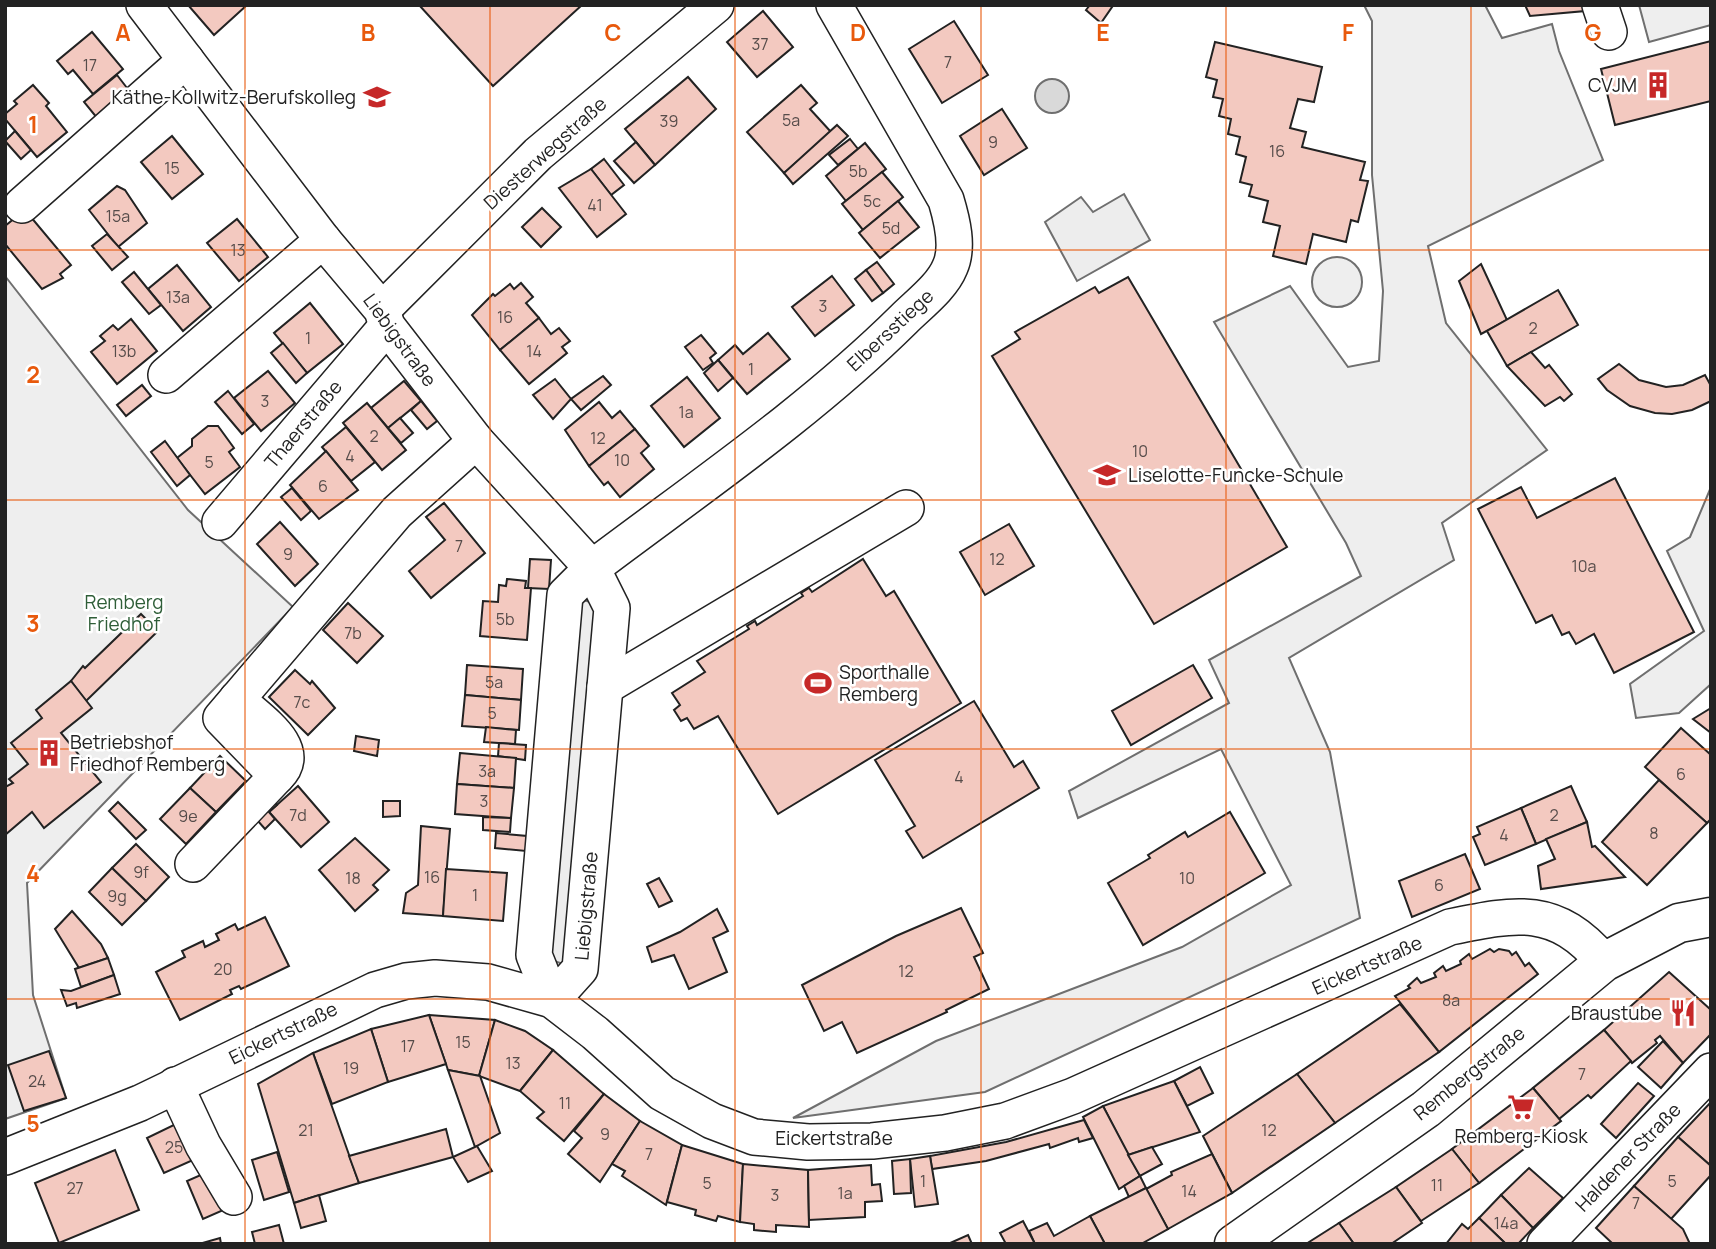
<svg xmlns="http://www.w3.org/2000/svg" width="1716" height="1249" viewBox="0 0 1716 1249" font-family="Manrope,sans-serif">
  <rect width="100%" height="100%" fill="#fff"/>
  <g fill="#eee" stroke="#6f6f6f" stroke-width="2">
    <polygon points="1364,5 1485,5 1502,38 1552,24 1559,51 1603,160 1428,246 1446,323 1547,450 1442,523 1454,560 1289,658 1330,752 1360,918 985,1092 793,1118 936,1041 1182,947 1291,885 1221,749 1078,818 1069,791 1229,703 1209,660 1361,576 1346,543 1214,322 1290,286 1348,367 1379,361 1383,291 1372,175 1372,21"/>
    <polygon points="1639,5 1711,5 1711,25 1649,42"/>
    <circle cx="1337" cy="282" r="25"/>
    <polygon points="5,276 188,510 293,607 27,883 33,995 66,1098 5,1119"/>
    <polygon points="1711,487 1711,684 1679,713 1636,718 1630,684 1704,631 1667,551 1690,537"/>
  </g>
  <g fill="#ededed" stroke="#6f6f6f" stroke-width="2">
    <polygon points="1124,194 1150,240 1077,281 1045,222 1081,197 1093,212"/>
    <polygon points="565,595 612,608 580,969 534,955"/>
  </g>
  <circle fill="#d9d9d9" stroke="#6f6f6f" stroke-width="2" cx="1052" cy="96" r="17"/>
  <g fill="#f3c9c0" stroke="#222" stroke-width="2">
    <polygon points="188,5 247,5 214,35"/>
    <polygon points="419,5 582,5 493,86"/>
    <polygon points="1090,5 1110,5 1112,7 1101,23 1086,10"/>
    <polygon points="1525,5 1583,5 1585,11 1530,16"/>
    <polygon points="763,11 793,47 757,77 727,42"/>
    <polygon points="954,21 988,75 942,103 909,49"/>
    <polygon points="92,32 123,69 93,94 73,70 68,74 57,61"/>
    <polygon points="1711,41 1711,101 1615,125 1601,69"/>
    <polygon points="1215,42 1322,67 1314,102 1298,99 1290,128 1306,132 1302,147 1365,162 1360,180 1368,181 1358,222 1351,220 1346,242 1313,234 1306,264 1273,256 1280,226 1263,222 1268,201 1249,196 1252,185 1240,182 1246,157 1236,154 1240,137 1228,134 1231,119 1219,116 1223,99 1213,97 1217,80 1206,77"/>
    <polygon points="117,75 134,97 102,124 84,102"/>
    <polygon points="688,77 716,109 655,165 625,129"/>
    <polygon points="33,85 49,103 46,106 67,132 37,157 5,119 5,114 17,104 14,101"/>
    <polygon points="801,85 817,103 810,109 831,132 784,173 747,132"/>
    <polygon points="1002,109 1027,148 984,175 960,136"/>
    <polygon points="837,125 848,136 793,184 784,173"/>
    <polygon points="15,131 31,150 21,159 5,141"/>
    <polygon points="172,136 203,174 172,199 141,162"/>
    <polygon points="850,139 858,149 838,165 829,155"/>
    <polygon points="636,142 655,165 634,183 614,161"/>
    <polygon points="865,143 886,169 846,201 826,176"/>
    <polygon points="604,159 624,185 611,195 591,169"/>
    <polygon points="591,169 626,214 597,237 559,188"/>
    <polygon points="882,172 903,197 863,230 842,204"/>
    <polygon points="117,186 125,190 147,223 118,247 89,210"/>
    <polygon points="898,201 919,227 880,258 859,233"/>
    <polygon points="542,208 561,227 541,247 522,227"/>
    <polygon points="25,210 71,265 60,274 63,278 42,289 5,244 5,226"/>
    <polygon points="237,219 268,257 239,281 207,243"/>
    <polygon points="107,234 128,257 112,270 92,246"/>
    <polygon points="877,262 894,284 883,293 866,270"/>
    <polygon points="1481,264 1507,320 1481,334 1459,281"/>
    <polygon points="177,265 211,307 183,331 148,289"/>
    <polygon points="866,270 883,293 872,301 855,279"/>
    <polygon points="134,272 161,305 149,314 122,282"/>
    <polygon points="832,276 854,305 815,336 792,307"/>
    <polygon points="1128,277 1287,547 1154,624 992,356 1020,339 1015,332 1095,287 1099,293"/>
    <polygon points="521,283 533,297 526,303 539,318 500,350 472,315 493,294 495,296 510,284 514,289"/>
    <polygon points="1558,290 1578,325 1507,366 1487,331"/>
    <polygon points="310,303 343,344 307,373 274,333"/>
    <polygon points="539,318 551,334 559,328 570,341 562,347 567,353 529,384 500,350"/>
    <polygon points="131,319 157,351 117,384 91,352 105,341 100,336 113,325 118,330"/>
    <polygon points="768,333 790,359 747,394 718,360 735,345 743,354"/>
    <polygon points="701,335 716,353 710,358 713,363 703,370 685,347"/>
    <polygon points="283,343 307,373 296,383 271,353"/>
    <polygon points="1531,352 1545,368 1549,365 1572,394 1564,401 1560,397 1545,406 1507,366"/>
    <polygon points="718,360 733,378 718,391 704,373"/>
    <polygon points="1619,364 1639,380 1666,387 1683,385 1705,375 1711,386 1711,401 1692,410 1672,414 1655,413 1630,406 1607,390 1598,379"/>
    <polygon points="268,371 295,403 261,431 234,398"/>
    <polygon points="603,376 611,385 581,410 571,399"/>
    <polygon points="687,377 720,418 684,447 651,406"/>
    <polygon points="555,379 571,399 553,419 533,395"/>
    <polygon points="404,381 421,401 388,428 371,408"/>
    <polygon points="142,385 151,396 126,416 117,405"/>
    <polygon points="228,391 254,424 242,434 215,402"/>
    <polygon points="421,401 437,421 427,429 411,410"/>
    <polygon points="599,402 612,418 620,411 635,429 589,466 565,430"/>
    <polygon points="367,403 406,450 382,470 343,423"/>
    <polygon points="400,418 413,433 401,443 388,428"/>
    <polygon points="208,426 218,426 234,448 229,452 240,467 205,494 177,458 192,446 192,439"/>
    <polygon points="346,427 375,462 351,481 322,447"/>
    <polygon points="635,429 649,446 641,453 654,469 620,497 608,482 604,485 589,466"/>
    <polygon points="165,441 190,475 177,486 151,452"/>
    <polygon points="326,451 358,490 319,519 290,485"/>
    <polygon points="1615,478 1694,632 1614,673 1594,634 1576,644 1569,632 1562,635 1552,615 1536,623 1478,509 1521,487 1537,518"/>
    <polygon points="292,488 311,511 301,520 281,497"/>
    <polygon points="444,503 485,553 431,598 409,571 445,540 426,517"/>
    <polygon points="280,522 318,564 295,586 257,544"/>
    <polygon points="1009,524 1034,566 985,595 960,552"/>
    <polygon points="530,559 551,560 549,589 528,588"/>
    <polygon points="863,559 886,596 894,591 961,703 778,814 718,716 694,729 687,718 681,721 674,710 680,705 672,693 705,672 697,661 749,629 747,626 755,621 757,625 803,596 801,593 809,588 812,592"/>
    <polygon points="507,579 526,581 525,588 531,588 527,640 480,636 483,601 498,602 499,585 506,586"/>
    <polygon points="348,603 383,636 357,663 323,630"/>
    <polygon points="141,614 158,631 86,701 71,681 83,666 85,668"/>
    <polygon points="467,665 523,669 521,700 465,695"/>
    <polygon points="1193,665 1212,698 1131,745 1112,711"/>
    <polygon points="295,670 310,684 312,681 335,708 308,735 269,697"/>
    <polygon points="71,681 92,708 61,733 101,782 44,828 32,812 5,835 5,787 13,783 9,779 28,764 11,743 42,718 36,710"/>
    <polygon points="465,695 521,700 519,730 462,726"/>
    <polygon points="974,701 1014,767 1023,761 1039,788 923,858 906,831 915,826 875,760"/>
    <polygon points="1711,708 1711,733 1693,719"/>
    <polygon points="486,727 516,730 515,744 484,742"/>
    <polygon points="1681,728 1711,755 1711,819 1707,823 1645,767"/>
    <polygon points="356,736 379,740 377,756 354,751"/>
    <polygon points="499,743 526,745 525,760 498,756"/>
    <polygon points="460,753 516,758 514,788 457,784"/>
    <polygon points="220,756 246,781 216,812 190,788"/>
    <polygon points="1659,780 1707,823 1647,885 1602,842"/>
    <polygon points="457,784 514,788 511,818 455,814"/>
    <polygon points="298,786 329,822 301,847 269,812"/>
    <polygon points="1571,786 1587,822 1536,844 1521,808"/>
    <polygon points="190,788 216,812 186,844 160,819"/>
    <polygon points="268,795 277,805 269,812 275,819 265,829 251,813"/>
    <polygon points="383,801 400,801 400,816 383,817"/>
    <polygon points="118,802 146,830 136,839 109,811"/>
    <polygon points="1521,808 1536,844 1485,865 1473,837 1480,834 1477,827"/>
    <polygon points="1230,812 1265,873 1143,945 1108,883 1150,858 1148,855 1185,832 1188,837"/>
    <polygon points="483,817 511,818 510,832 483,830"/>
    <polygon points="1587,822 1592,847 1595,846 1625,877 1541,889 1538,866 1555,859 1546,839"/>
    <polygon points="421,826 450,829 443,916 403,913 406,893 418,885"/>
    <polygon points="496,833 527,836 526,851 495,848"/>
    <polygon points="355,838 389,870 373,885 378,890 355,911 319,870"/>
    <polygon points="136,844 169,877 146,901 112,868"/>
    <polygon points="1465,854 1480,889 1412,917 1399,881"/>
    <polygon points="112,868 146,901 122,925 89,892"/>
    <polygon points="446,869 507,873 503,921 443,916"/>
    <polygon points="659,878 672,901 659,907 647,884"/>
    <polygon points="961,908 983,953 974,957 989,989 946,1010 947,1012 857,1053 842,1022 824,1031 802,985 896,936"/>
    <polygon points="717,909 728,931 713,938 727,972 689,989 674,955 652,962 647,947 680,932"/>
    <polygon points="72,911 101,944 108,958 79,968 55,929"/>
    <polygon points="265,917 289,966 241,989 239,986 230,990 232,994 180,1020 156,972 185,957 182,951 203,941 205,947 219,940 216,934 235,924 238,930"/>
    <polygon points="1490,949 1494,952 1499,949 1509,951 1512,955 1516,952 1525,966 1529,963 1538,974 1439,1052 1395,996 1410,988 1408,986 1417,978 1421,983 1436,977 1434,973 1443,966 1446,971 1461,964 1460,961 1469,954 1472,959"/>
    <polygon points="108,958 114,975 81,987 75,969"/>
    <polygon points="1669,972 1711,1010 1711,1034 1683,1063 1660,1036 1655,1040 1657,1043 1632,1063 1604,1030"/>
    <polygon points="114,975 120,994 77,1008 76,1003 67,1006 61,990 71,991"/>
    <polygon points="1400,1004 1439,1052 1335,1123 1297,1074"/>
    <polygon points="429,1015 495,1020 479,1076 448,1070"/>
    <polygon points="429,1015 446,1064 388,1082 371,1029"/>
    <polygon points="495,1020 525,1031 553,1050 520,1091 479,1076"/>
    <polygon points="371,1029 388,1082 332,1104 313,1053"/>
    <polygon points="1604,1030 1631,1061 1591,1098 1588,1095 1559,1119 1533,1088"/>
    <polygon points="1663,1041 1683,1063 1661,1088 1638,1067"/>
    <polygon points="553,1050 604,1094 564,1141 537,1118 544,1112 520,1091"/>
    <polygon points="49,1051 66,1098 24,1111 8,1065"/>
    <polygon points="313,1053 359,1183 294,1203 258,1084"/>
    <polygon points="1200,1067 1213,1093 1187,1106 1174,1081"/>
    <polygon points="448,1070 480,1076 500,1133 475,1147"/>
    <polygon points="1297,1074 1335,1123 1232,1193 1203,1136"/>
    <polygon points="1174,1081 1200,1132 1128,1155 1103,1106"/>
    <polygon points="1638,1083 1654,1096 1616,1138 1601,1124"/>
    <polygon points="1533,1088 1561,1121 1479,1183 1452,1149"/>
    <polygon points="604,1094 640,1121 600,1182 568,1154 582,1138 574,1131"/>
    <polygon points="1711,1102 1711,1166 1678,1137"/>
    <polygon points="1103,1106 1140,1176 1119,1189 1083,1117"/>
    <polygon points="184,1120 202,1156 164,1173 147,1138"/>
    <polygon points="1084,1120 1093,1138 1079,1142 1078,1138 1050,1148 1049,1144 986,1161 932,1169 930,1156 1006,1142"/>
    <polygon points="640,1121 682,1145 666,1205 622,1176 625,1171 612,1164"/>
    <polygon points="446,1129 453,1157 359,1183 349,1156"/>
    <polygon points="1678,1137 1711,1166 1711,1175 1671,1219 1634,1186"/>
    <polygon points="682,1145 743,1164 740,1222 718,1216 716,1221 695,1215 696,1210 667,1202"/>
    <polygon points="477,1146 492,1171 468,1182 453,1157"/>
    <polygon points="1152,1147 1162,1164 1140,1176 1128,1155"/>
    <polygon points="1452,1149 1479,1183 1421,1221 1396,1187"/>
    <polygon points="115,1150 139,1210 59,1243 35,1183"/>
    <polygon points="277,1152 289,1192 264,1200 252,1160"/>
    <polygon points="1212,1154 1232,1193 1168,1229 1146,1189 1172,1175 1171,1172"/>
    <polygon points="930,1156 938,1204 915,1207 910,1159"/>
    <polygon points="910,1159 911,1193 894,1194 892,1161"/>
    <polygon points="743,1164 808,1170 809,1227 776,1225 776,1232 754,1230 754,1224 740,1222"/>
    <polygon points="871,1165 872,1185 880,1184 882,1201 865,1202 865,1217 809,1220 808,1170"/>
    <polygon points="1529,1168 1563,1198 1533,1228 1501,1195"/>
    <polygon points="212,1170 228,1208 203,1219 187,1181"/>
    <polygon points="1140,1176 1146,1188 1129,1197 1124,1186"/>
    <polygon points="1634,1186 1683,1229 1690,1244 1613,1244 1596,1228"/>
    <polygon points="1396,1187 1422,1223 1391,1244 1354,1244 1339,1223"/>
    <polygon points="1146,1188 1168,1229 1141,1244 1105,1244 1090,1216"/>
    <polygon points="319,1195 326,1221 301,1228 294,1203"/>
    <polygon points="1501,1195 1533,1228 1518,1244 1506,1244 1479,1218"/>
    <polygon points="1090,1216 1105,1244 1035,1244 1029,1231 1047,1223 1054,1236"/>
    <polygon points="1479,1218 1506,1244 1446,1244 1462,1224 1468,1229"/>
    <polygon points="1023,1221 1035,1244 1006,1244 1000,1233"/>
    <polygon points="1339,1223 1354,1244 1306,1244"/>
    <polygon points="279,1225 284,1244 255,1244 252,1232"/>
    <polygon points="968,1235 972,1244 948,1244"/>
    <polygon points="220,1238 221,1244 199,1244"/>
  </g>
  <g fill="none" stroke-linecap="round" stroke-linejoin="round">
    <defs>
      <g id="minor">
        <polyline points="144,5 323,240 382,310 387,326 476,441 592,568 612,608 580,969 552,1000"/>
        <polyline points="1600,5 1609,32"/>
        <polyline points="22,205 186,60"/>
        <polyline points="382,310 538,154 716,5"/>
        <polyline points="166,375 323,240"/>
        <polyline points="220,522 387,326"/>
        <polyline points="605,687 906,508"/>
        <path d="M237,699C257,719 306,748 277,776"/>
        <polyline points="193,864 277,776 221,718 397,512 476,441"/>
        <path d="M552,1000L534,955L565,595L592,568C698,488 810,412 904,319C919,304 942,287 950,267C959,247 952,220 946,200L834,5"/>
        <polyline points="175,1085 203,1145 234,1197"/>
        <path d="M5,1157L140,1103L375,990L406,981L435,978L488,982L552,1000L595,1033L662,1093L712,1121L754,1137L808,1142L872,1141L945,1133L1005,1121L1073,1096L1450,927C1517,913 1556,905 1604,962"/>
        <polyline points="1545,1244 1711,1071"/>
      </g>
      <polyline id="major" points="1234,1244 1426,1109 1604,962 1679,923 1711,917"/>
    </defs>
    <use href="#minor" stroke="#222" stroke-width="38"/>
    <use href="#major" stroke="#222" stroke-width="41"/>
    <use href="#minor" stroke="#fff" stroke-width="35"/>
    <use href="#major" stroke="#fff" stroke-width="38"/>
  </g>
  <path fill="none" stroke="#e8590c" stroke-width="2" stroke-opacity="0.55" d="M245,5V1244M490,5V1244M735,5V1244M981,5V1244M1226,5V1244M1471,5V1244M5,250H1711M5,500H1711M5,749H1711M5,999H1711"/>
  <defs>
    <symbol id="building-bare" viewBox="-9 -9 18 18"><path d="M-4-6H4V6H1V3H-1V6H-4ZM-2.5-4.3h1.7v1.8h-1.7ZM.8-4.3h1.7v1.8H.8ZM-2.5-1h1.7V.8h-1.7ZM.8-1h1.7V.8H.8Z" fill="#c62828" stroke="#fff" stroke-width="2.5" paint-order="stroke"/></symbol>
    <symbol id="school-bare" viewBox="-9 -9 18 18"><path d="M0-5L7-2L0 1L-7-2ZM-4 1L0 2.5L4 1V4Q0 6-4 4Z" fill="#c62828" stroke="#fff" stroke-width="2.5" paint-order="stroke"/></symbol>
    <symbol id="stadium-bare" viewBox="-9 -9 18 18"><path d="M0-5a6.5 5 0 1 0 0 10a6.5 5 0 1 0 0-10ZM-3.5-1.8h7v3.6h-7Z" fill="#c62828" stroke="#fff" stroke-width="2.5" paint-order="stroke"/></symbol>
    <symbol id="restaurant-bare" viewBox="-9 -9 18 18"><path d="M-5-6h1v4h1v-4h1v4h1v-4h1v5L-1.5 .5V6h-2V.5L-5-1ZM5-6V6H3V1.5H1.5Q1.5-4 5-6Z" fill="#c62828" stroke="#fff" stroke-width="2.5" paint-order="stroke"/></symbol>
    <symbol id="supermarket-bare" viewBox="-9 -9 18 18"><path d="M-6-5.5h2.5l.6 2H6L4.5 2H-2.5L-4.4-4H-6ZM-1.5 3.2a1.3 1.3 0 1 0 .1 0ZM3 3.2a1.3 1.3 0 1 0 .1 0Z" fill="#c62828" stroke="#fff" stroke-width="2.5" paint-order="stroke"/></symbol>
  </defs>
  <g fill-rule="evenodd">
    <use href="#building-bare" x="1639" y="66" width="38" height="38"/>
    <use href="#school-bare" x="358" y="78" width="38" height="38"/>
    <use href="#school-bare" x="1088" y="456" width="38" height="38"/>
    <use href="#stadium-bare" x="799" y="664" width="38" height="38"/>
    <use href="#building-bare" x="30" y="734" width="38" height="38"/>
    <use href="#restaurant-bare" x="1664" y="994" width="38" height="38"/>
    <use href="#supermarket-bare" x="1502" y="1088" width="38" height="38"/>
  </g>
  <g text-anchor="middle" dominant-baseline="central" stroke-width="5" stroke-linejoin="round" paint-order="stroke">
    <g font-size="16" fill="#564c4a">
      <text x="760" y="44">37</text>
      <text x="948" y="62">7</text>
      <text x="90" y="65">17</text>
      <text x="791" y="120">5a</text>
      <text x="669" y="121">39</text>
      <text x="993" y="142">9</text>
      <text x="1277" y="151">16</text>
      <text x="172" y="168">15</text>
      <text x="858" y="171">5b</text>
      <text x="872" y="201">5c</text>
      <text x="595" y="205">41</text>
      <text x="118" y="216">15a</text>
      <text x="891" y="228">5d</text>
      <text x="238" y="250">13</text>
      <text x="178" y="297">13a</text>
      <text x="823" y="306">3</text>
      <text x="505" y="317">16</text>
      <text x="1533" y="328">2</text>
      <text x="308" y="338">1</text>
      <text x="124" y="351">13b</text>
      <text x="534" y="351">14</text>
      <text x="751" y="369">1</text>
      <text x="265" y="401">3</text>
      <text x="686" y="412">1a</text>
      <text x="374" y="436">2</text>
      <text x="598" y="438">12</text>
      <text x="1140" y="451">10</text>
      <text x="350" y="456">4</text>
      <text x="622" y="460">10</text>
      <text x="209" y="462">5</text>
      <text x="323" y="486">6</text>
      <text x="459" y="546">7</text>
      <text x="288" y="554">9</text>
      <text x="997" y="559">12</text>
      <text x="1584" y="566">10a</text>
      <text x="505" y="619">5b</text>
      <text x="353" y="633">7b</text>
      <text x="494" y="682">5a</text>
      <text x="302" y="702">7c</text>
      <text x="492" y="713">5</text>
      <text x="487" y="771">3a</text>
      <text x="1681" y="774">6</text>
      <text x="959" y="777">4</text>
      <text x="484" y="801">3</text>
      <text x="298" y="815">7d</text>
      <text x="1554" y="815">2</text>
      <text x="188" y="816">9e</text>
      <text x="1654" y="833">8</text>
      <text x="1504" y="835">4</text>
      <text x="141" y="872">9f</text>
      <text x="432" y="877">16</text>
      <text x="353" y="878">18</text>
      <text x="1187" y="878">10</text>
      <text x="1439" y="885">6</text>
      <text x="475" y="895">1</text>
      <text x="117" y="896">9g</text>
      <text x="223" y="969">20</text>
      <text x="906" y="971">12</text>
      <text x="1451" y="1000">8a</text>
      <text x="463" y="1042">15</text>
      <text x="408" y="1046">17</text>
      <text x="513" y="1063">13</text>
      <text x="351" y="1068">19</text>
      <text x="1582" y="1074">7</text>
      <text x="37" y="1081">24</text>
      <text x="565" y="1103">11</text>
      <text x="306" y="1130">21</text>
      <text x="1269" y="1130">12</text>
      <text x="605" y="1134">9</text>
      <text x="174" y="1147">25</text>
      <text x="649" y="1154">7</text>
      <text x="923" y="1181">1</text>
      <text x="1672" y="1181">5</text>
      <text x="707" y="1183">5</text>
      <text x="1437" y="1185">11</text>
      <text x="75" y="1188">27</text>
      <text x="1189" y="1191">14</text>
      <text x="845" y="1193">1a</text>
      <text x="775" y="1195">3</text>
      <text x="1636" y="1203">7</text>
      <text x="1506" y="1223">14a</text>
    </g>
    <g font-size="19" fill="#222" stroke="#fff" text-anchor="end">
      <text x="1637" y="85">CVJM</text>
      <text x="356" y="97">Käthe-Kollwitz-Berufskolleg</text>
      <text x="1128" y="475" text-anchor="start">Liselotte-Funcke-Schule</text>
      <text x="839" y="672" text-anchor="start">Sporthalle<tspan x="839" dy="22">Remberg</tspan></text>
      <text x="70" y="742" text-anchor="start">Betriebshof<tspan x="70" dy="22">Friedhof Remberg</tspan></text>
      <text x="1662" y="1013">Braustube</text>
      <text x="1521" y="1136" text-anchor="middle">Remberg-Kiosk</text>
    </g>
    <g font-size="19" fill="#222" stroke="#fff">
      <text transform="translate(545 153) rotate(-42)">Diesterwegstraße</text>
      <text transform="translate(890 330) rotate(-43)">Elbersstiege</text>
      <text transform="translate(400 340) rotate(54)">Liebigstraße</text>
      <text transform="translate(303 424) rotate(-50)">Thaerstraße</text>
      <text transform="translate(586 906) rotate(-85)">Liebigstraße</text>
      <text transform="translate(1367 965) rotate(-24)">Eickertstraße</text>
      <text transform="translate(283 1033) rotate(-26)">Eickertstraße</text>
      <text transform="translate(1469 1073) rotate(-39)">Rembergstraße</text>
      <text x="834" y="1138">Eickertstraße</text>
      <text transform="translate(1628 1157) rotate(-46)">Haldener Straße</text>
    </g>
    <g font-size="19" fill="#2f5e38" stroke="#fff">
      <text x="124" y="602">Remberg<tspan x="124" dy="22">Friedhof</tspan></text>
    </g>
  </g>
  <g font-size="23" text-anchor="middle" font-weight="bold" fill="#e8590c" stroke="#fff" stroke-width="5" stroke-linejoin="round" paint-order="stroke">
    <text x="123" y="41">A</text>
    <text x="368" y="41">B</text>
    <text x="613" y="41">C</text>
    <text x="858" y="41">D</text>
    <text x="1103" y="41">E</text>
    <text x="1348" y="41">F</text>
    <text x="1593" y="41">G</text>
    <text x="33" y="133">1</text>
    <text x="33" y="383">2</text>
    <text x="33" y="632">3</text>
    <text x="33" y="882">4</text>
    <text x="33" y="1132">5</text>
  </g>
  <rect width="1716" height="1249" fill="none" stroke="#222222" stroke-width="14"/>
</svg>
